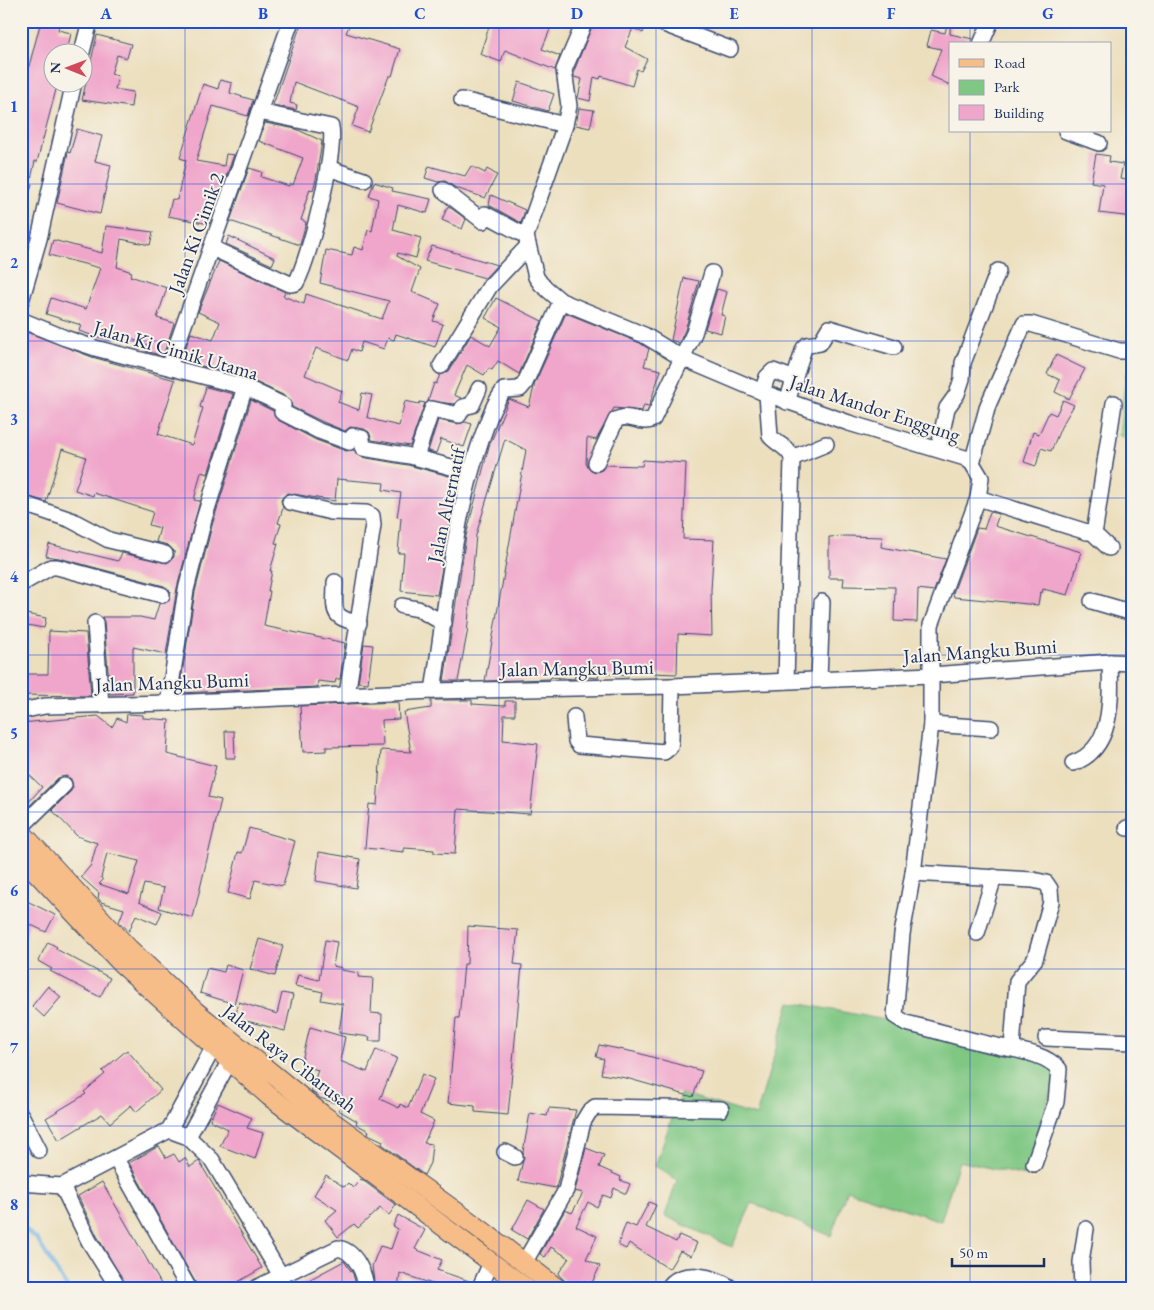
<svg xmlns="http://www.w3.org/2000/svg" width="1154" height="1310" viewBox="0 0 1154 1310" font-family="'EB Garamond',serif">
  <rect width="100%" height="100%" fill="#f7f3e8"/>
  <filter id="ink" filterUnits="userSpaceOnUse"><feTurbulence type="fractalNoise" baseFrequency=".02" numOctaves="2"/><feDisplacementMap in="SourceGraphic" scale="10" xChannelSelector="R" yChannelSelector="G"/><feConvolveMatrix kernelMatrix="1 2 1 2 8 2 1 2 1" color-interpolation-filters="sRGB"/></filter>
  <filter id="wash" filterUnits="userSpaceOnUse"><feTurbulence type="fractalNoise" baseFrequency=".0096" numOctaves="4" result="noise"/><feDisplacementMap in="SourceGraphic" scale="20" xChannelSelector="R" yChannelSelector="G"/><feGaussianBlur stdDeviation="1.12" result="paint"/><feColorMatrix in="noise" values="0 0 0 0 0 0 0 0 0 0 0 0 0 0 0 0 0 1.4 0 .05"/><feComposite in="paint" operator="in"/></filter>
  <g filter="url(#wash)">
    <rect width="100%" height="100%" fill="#ecdfbe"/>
    <g fill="#7fc783" stroke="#4d7b70">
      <polygon points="1126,373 1133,375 1133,443 1119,435"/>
      <polygon points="790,1002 1013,1044 1060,1062 1025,1176 959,1161 941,1221 847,1190 831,1236 752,1203 732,1247 665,1216 677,1180 655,1166 681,1093 756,1116"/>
    </g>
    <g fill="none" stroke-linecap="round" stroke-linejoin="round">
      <polyline stroke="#6db2e3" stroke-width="4" points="21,1227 36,1238 68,1289"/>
    </g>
    <g id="blocks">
      <g fill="#f0a6cb" fill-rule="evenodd">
        <polygon points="41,21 60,21 58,30 71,33 67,52 52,52 52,82 58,82 37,162 35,161 30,184 32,184 24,211 21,210 21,96"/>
        <polygon points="302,21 351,21 346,33 400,49 392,76 389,76 368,132 352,126 359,107 294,82 290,103 297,105 296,110 273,105"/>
        <polygon points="491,21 513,21 521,24 522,21 536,21 551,27 542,49 560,56 555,70 505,50 501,62 480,54"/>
        <polygon points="594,21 647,21 643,33 633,28 625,47 647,59 641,71 637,69 632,86 601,76 600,79 594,77 590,101 578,98 582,79 574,77 574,71"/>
        <polygon points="947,25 950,26 950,34 973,39 972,44 950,44 950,85 931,76 941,49 927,46 931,30 945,33"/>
        <polygon points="97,35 131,44 127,58 117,55 111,74 118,76 115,89 133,92 131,107 82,100"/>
        <polygon points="220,80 232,83 230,93 253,100 248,116 213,106 196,161 224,166 226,154 234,155 209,224 168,216 172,199 177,200 186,160 180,158 203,84 218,89"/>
        <polygon points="519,82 554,94 548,111 513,101"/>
        <polygon points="579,108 594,110 590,128 576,125"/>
        <polygon points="265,123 296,129 322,141 316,179 313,190 310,189 304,207 305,208 301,220 306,222 300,245 230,221 249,168 262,172 261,177 289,186 290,183 293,185 303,158 259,141"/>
        <polygon points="77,129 102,136 95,161 111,165 100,214 57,203 68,152 70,153"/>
        <polygon points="1096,154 1110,156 1109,162 1123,164 1120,179 1133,181 1133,217 1099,213 1103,184 1091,182"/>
        <polygon points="429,166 465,176 471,166 485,173 487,169 497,175 485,198 456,188 445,181 438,182 425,178"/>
        <polygon points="374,182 393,188 392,191 431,199 427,213 398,205 393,230 421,238 416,258 398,253 397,256 420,269 412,292 440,304 433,321 443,324 435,347 396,334 394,340 388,338 384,349 362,342 359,352 352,349 348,360 316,348 305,375 342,391 338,402 359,410 362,393 372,395 367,417 378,421 399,426 405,401 419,404 420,402 425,403 410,446 372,440 369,432 364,429 350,427 345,431 323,422 292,407 291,401 287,397 249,379 236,375 238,370 219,362 216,370 181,360 191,333 213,340 220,322 198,312 219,261 285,292 283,296 304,304 306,294 382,319 389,301 320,283 326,250 352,255 354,247 363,250 368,230 372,231 378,199 369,196"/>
        <polygon points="491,195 525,210 521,223 489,205"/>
        <polygon points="448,206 466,219 462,229 442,220"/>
        <polygon points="106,226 153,232 150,245 121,239 117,267 132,272 130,276 167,288 157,318 174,323 163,356 146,351 148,345 131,339 112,333 110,340 94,336 79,331 81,325 46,314 51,298 86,309 100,268 49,255 53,240 102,253"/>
        <polygon points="229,236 275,258 272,265 226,244"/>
        <polygon points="432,246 453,252 497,265 485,278 425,261"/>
        <polygon points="684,278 699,281 685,330 679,343 671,340"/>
        <polygon points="717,289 727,292 721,315 725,316 721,333 705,329"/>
        <polygon points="496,298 542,321 519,374 498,361 492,370 489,368 484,375 467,365 454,395 461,398 454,404 428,401 434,383 436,384 440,375 449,371 471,335 490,346 501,327 485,318"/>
        <polygon points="566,313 640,343 649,349 644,366 661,370 649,406 644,405 642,411 614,408 596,440 587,438 586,464 592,471 596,472 602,470 606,465 642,466 643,460 686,463 683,539 714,540 711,590 712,636 678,634 677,674 628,672 628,676 599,673 598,678 575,676 574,679 551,677 550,679 485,681 526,450 505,439 476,535 467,634 458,681 444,681 466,536 489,446 509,399 529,407 535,383"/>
        <polygon points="21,330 92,357 175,380 158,434 192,445 203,408 200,407 206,387 233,394 208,474 201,472 194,500 200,501 177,588 166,654 133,647 133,693 110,694 104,622 102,617 140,617 154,620 159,604 169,601 171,592 164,586 59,558 46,556 49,544 118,561 122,553 167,563 174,557 174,551 168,545 156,542 160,528 149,525 153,512 94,493 93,496 75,490 86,457 62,449 46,502 21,494"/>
        <polygon points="1056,355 1085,369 1069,399 1055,392 1060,380 1047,374"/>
        <polygon points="251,400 273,411 278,420 316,440 346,451 354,450 361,457 408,465 453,477 449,492 456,494 437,595 401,591 404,553 398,553 401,518 397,517 401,493 383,490 384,483 337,479 335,501 287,493 281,500 283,508 278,523 281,524 275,543 278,544 270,571 272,571 268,591 270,591 264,626 345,643 340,679 336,679 335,683 318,681 317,687 179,693 195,592 213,522"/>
        <polygon points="1063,400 1074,405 1061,427 1051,451 1041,448 1036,466 1024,462 1033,432 1039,434 1049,412 1056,415"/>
        <polygon points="438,420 457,424 465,422 472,424 464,447 441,439 436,453 428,451"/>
        <polygon points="990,512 999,514 995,526 1081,552 1068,595 1043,589 1042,593 1040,592 1038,605 954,597 953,593 977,528 984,529"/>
        <polygon points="846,536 882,537 881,547 946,559 934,591 918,589 917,622 894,621 895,587 843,586 844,578 829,578 829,537"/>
        <polygon points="21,613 46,618 44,628 21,624"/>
        <polygon points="49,631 86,633 91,696 21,695 21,674 48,674"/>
        <polygon points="364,644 373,645 368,683 358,682"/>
        <polygon points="431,700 472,700 472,704 505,706 505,701 515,701 515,715 504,715 503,740 538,744 530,814 458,809 455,854 434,853 434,850 404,848 404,852 365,848 369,804 377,805 381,750 411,752 404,712 431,708"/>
        <polygon points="398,702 399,719 382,720 383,746 326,747 326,751 303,752 300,706"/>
        <path d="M127,714L143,715V718L169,720L167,754L216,766L208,797L221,800L193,918L159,908L164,888L144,884L139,902L162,912L157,924L136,915L129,931L119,922L124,909L101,902L98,898L99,893L81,877L91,865L97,843L77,836L52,810L71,791L73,787L71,779L66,776L58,778L21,814V796L28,803L42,787L21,767V723L98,716L112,727L117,718L126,722ZM107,853L139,861L129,894L99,884L103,880L101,878Z"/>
        <polygon points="225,731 234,731 235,758 226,758"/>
        <polygon points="249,828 295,841 283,886 255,880 250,899 228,893 238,852 242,853"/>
        <polygon points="319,852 360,859 356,888 316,881"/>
        <polygon points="21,898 55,915 46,932 29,924 24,943 21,943"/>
        <polygon points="468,926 518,930 514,964 522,965 508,1115 475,1112 475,1106 448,1103 456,1018 459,1018 464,964 467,964"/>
        <polygon points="259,939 283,946 275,976 250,969"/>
        <polygon points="325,940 337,942 333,966 342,968 341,970 359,973 358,977 373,978 371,1013 382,1014 381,1041 369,1041 370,1037 339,1033 343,1004 321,1000 323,992 295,986 298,975 319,980"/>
        <polygon points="48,942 57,947 56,949 110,978 100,997 50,971 52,969 38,961"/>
        <polygon points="226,965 243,970 234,1004 200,993 207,968 224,972"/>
        <polygon points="48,986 61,997 44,1017 32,1006"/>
        <polygon points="282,993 293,995 285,1031 235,1018 239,1002 277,1014"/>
        <polygon points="310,1027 345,1037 340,1061 367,1072 376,1049 397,1058 380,1099 399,1108 400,1104 408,1108 422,1074 434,1079 420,1114 434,1121 424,1143 432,1144 430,1163 424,1175 382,1144 383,1141 368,1134 369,1131 356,1124 357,1121 338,1110 341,1105 320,1098 311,1091 318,1070 301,1065"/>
        <polygon points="599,1045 634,1052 702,1071 693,1097 626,1078 601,1074 604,1059 596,1057"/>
        <polygon points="127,1050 161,1090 136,1112 131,1105 110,1123 102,1114 59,1140 46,1118 86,1094 84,1092 105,1074 102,1071"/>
        <polygon points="218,1103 252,1118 247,1128 263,1133 255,1159 220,1146 228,1129 210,1120"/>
        <polygon points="549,1108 576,1110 556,1188 518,1181 524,1157 523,1152 530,1113 547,1116"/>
        <polygon points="159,1146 166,1158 174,1154 179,1162 185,1158 190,1167 199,1161 262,1268 226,1289 199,1289 129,1163"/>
        <polygon points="586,1148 604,1155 599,1167 621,1177 620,1180 630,1184 626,1194 614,1188 611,1198 603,1195 597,1207 588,1202 576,1226 597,1236 586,1259 600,1266 590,1287 576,1281 571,1287 558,1274 569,1258 551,1247 545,1257 540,1254 565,1210 572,1213 583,1193 575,1191"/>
        <polygon points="326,1175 344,1187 348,1183 353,1188 361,1179 396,1205 389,1215 380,1208 358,1228 354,1224 338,1237 325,1220 337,1210 314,1195"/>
        <polygon points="102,1182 164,1289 128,1289 97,1236 78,1196"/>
        <polygon points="528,1200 544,1209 527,1239 512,1230"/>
        <polygon points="649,1202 656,1205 646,1227 676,1242 679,1235 697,1243 691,1256 680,1251 669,1269 629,1243 626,1249 618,1245 626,1223 636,1227"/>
        <polygon points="398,1215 425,1230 415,1249 442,1260 437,1270 472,1282 470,1289 447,1289 400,1273 398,1289 375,1289 372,1266 380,1246 391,1249 398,1229 393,1226"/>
        <polygon points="344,1261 353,1274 357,1289 292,1289"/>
      </g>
    </g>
  </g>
  <g filter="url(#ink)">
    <use href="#blocks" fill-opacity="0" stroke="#3a496c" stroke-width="1"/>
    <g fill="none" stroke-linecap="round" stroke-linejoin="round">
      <defs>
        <g id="minor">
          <path d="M585,21L564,70L569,106L565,125L526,236L536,277L541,284L561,301L644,335L682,358L767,394L849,423L965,458L972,463L981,478L978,498L931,625V724L913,873L902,934L895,1016L906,1023C935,1030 963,1039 992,1045C1013,1050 1044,1052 1059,1069L1056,1102L1034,1164"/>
          <polyline points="656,21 730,49"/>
          <polyline points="981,44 991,21"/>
          <polyline points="82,52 90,21"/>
          <polyline points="462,100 565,125"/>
          <polyline points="259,112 291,21"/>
          <polyline points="1066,131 1099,143"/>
          <polyline points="328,168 364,180"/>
          <polyline points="443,190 483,221 485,214 526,236"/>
          <polyline points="1133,245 1133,246"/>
          <polyline points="21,301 39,239 74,82"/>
          <polyline points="21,320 65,338 95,348 245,387 283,405 282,412 319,431 349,442 353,436 362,438 363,448 410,456 470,472"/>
          <polyline points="441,366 490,286 527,247"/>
          <path d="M169,367L259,112L331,127C336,153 309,259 296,283L290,284L212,248"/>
          <polyline points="762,392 767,377 773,371 795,379"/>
          <path d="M767,394L770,436C777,445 788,446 792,458L786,681"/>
          <polyline points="787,402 804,348 807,345 820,343 829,328 894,347"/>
          <polyline points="937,449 940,442 947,408 957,394 962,379 963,363 998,271"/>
          <polyline points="416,457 432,409 459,415 463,407 472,405 479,389"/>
          <polyline points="792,458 826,444"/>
          <path d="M596,463L616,420C629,412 641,426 653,419L694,333L712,273"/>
          <polyline points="972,463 988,405 1024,324 1031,324 1119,351 1133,351"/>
          <polyline points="978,498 1087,532 1092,532 1109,548"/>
          <polyline points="290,502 331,512 366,513 372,516 373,525 347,695"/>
          <polyline points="21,503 71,520 109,540 165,554"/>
          <polyline points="1092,532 1095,528 1114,403"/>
          <path d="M335,582C335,609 329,618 359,623"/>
          <polyline points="21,584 51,567 57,567 162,595"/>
          <polyline points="1092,601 1133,613"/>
          <polyline points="402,606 418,609 444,623"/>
          <polyline points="95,623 101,705"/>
          <polyline points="819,679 822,602"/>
          <path d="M433,691C446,608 453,522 480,443C487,424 492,406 504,390L520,389L525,383L561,301"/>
          <polyline points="168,703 186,590 204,519 245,387"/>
          <polyline points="21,711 45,706 168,703 433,691 672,686 931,675 1110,662 1133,663"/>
          <polyline points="574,717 576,741 579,745 664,752 670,747 671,740 672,686"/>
          <polyline points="931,724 991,728"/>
          <path d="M1073,763C1114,749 1111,697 1110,662"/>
          <polyline points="21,827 64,785"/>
          <polyline points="1127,828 1133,828"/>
          <polyline points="913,873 1033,880 1046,883 1050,889 1051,902 1035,959 1017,981 1012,1048"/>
          <polyline points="977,933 994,877"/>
          <polyline points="1046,1038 1133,1042"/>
          <polyline points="21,1115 39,1150"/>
          <polyline points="169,1130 188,1137 212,1160 280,1274"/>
          <polyline points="188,1137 229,1062"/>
          <polyline points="505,1152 515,1157"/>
          <polyline points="116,1159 189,1289"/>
          <polyline points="21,1183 62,1186 169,1130 213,1048"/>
          <polyline points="62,1186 89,1241 119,1289"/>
          <polyline points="524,1263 566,1190 583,1122 589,1112 595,1107 721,1109"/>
          <path d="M254,1289L338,1248C355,1251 365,1273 366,1289"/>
          <polyline points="479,1289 492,1261"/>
          <path d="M668,1289C679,1267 716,1276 732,1289"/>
          <polyline points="1082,1289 1081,1262 1086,1229"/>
        </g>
        <g id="major">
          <polyline points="21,832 129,949 195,1011 323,1115 484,1232 558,1289"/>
          <polyline points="21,856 122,964 269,1096 527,1289"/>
        </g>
      </defs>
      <use href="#minor" stroke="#3a496c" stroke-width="18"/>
      <use href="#major" stroke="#3a496c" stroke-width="21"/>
      <use href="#minor" stroke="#fff" stroke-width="15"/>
      <use href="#major" stroke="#f7bd88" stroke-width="19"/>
    </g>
  </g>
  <path fill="none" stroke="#1d4ed8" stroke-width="1" stroke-opacity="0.55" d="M185,21V1289M342,21V1289M499,21V1289M656,21V1289M812,21V1289M970,21V44M970,131V1289M21,184H1133M21,341H1133M21,498H1133M21,655H1133M21,812H1133M21,969H1133M21,1126H1133"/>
  <g text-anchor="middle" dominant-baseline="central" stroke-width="4" stroke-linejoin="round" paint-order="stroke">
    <g font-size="20" fill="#1b2f5e" stroke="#f7f3e8">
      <text transform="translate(196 233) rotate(-70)">Jalan Ki Cimik 2</text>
      <text transform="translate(176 350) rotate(16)">Jalan Ki Cimik Utama</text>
      <text transform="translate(875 408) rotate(18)">Jalan Mandor Enggung</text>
      <text transform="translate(446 505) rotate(-78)">Jalan Alternatif</text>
      <text transform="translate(980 651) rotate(-4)">Jalan Mangku Bumi</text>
      <text transform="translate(577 668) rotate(-1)">Jalan Mangku Bumi</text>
      <text transform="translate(172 682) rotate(-2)">Jalan Mangku Bumi</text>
      <text transform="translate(290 1058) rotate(38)">Jalan Raya Cibarusah</text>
    </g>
  </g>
  <rect width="1154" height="1310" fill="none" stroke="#f7f3e8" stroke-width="55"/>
  <rect x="949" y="42" width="162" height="90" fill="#f7f3e8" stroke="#9fa5b1"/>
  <rect x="959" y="59" width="25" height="8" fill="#f7bd88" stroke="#9fa5b1"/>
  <text x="994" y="68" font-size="15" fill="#1b2f5e">Road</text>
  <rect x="959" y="80" width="25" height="15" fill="#7fc783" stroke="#9fa5b1"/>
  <text x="994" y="92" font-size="15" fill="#1b2f5e">Park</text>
  <rect x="959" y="105" width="25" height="15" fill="#f0a6cb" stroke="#9fa5b1"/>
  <text x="994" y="118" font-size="15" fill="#1b2f5e">Building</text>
  <g transform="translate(68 68) rotate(271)"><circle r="24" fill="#f7f3e8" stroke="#9fa5b1"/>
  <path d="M0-4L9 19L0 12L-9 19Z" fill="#d1495b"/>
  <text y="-8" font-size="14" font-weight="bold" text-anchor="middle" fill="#1b2f5e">N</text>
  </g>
  <path d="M952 1258v8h92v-8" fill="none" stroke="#1b2f5e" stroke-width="2.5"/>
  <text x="959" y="1258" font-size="15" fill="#1b2f5e" stroke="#f7f3e8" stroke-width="4" paint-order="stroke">50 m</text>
  <rect x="28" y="28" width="1098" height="1254" fill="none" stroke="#1d4ed8" stroke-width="2"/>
  <g font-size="16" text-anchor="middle" font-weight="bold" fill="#1d4ed8">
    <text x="106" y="19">A</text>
    <text x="263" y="19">B</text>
    <text x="420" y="19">C</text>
    <text x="577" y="19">D</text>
    <text x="734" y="19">E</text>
    <text x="891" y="19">F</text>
    <text x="1048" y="19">G</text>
    <text x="14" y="112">1</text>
    <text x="14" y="268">2</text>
    <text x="14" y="425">3</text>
    <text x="14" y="582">4</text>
    <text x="14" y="739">5</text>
    <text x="14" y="896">6</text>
    <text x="14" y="1053">7</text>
    <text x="14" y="1210">8</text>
  </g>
</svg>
